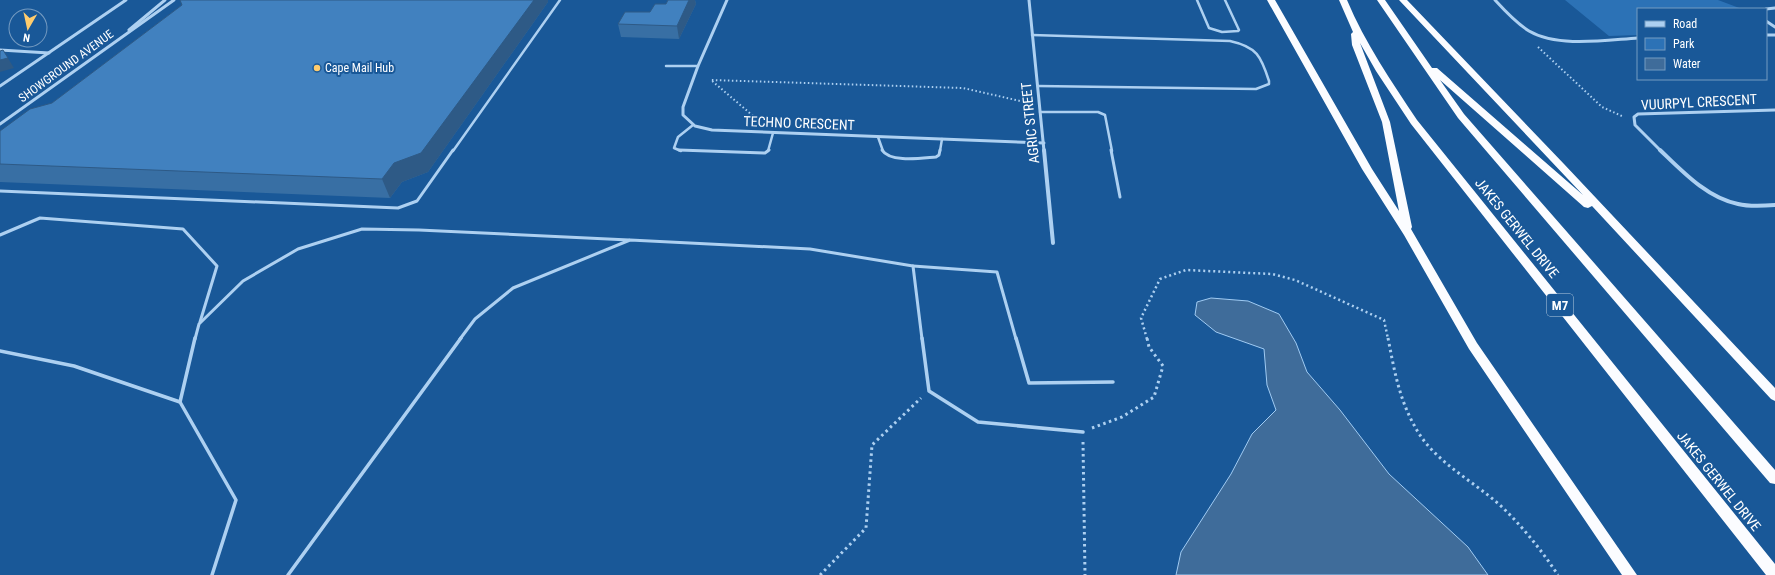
<svg xmlns="http://www.w3.org/2000/svg" width="1775" height="575" viewBox="0 0 1775 575" font-family="'Roboto Condensed',sans-serif">
  <rect width="100%" height="100%" fill="#195898"/>
  <polygon fill="#2c72b6" points="1565,0 1718,0 1742,9 1638,9 1638,35 1609,36"/>
  <polygon fill="#3f6c9a" stroke="#a0cbf3" points="1211,298 1248,301 1279,314 1296,343 1307,372 1340,410 1389,474 1468,547 1488,575 1176,575 1181,552 1231,474 1252,434 1276,410 1267,385 1264,349 1216,332 1195,315 1197,302"/>
  <g fill="none" stroke-linecap="round" stroke-linejoin="round">
    <g stroke="#add0f1" stroke-width="2" stroke-dasharray="1.5 2.5" stroke-linecap="butt">
      <polyline points="1538,47 1602,107 1624,117"/>
      <polyline points="759,121 711,80 963,88 1029,103"/>
    </g>
    <polyline stroke="#add0f1" stroke-width="2.5" stroke-dasharray="2 3" stroke-linecap="butt" points="1147,339 1141,318 1160,279 1186,270 1272,274 1295,280 1384,320 1388,339"/>
    <g stroke="#add0f1" stroke-width="3" stroke-dasharray="2.5 3.5" stroke-linecap="butt">
      <path d="M1388,338C1394,369 1399,398 1414,425C1433,462 1473,480 1502,507C1523,527 1542,551 1558,575"/>
      <polyline points="1092,428 1122,417 1154,397 1163,366 1149,347 1147,338"/>
      <polyline points="1083,442 1085,575"/>
      <polyline points="820,575 866,528 872,445 921,398"/>
    </g>
    <g stroke="#add0f1" stroke-width="2.5">
      <polyline points="1197,0 1209,28 1222,32 1238,31 1239,30 1225,0"/>
      <path d="M1032,35L1230,41C1257,47 1261,56 1269,81V84L1256,89L1038,86"/>
      <polyline points="666,66 698,66"/>
      <polyline points="1040,112 1098,112 1105,115 1112,151"/>
      <polyline points="878,137 883,151"/>
      <polyline points="453,151 560,0"/>
      <polyline points="681,151 674,148 678,137 693,125"/>
      <polyline points="768,151 773,133"/>
      <polyline points="940,151 942,139"/>
    </g>
    <g stroke="#add0f1" stroke-width="3">
      <polyline points="679,150 765,153 769,150"/>
      <path d="M882,150C890,163 922,158 936,157L939,155L940,150"/>
      <polyline points="1111,150 1120,197"/>
      <polyline points="0,191 398,208 417,201 453,150"/>
      <polyline points="0,235 40,218 183,229 217,266 200,322"/>
      <polyline points="913,266 997,272 1016,339"/>
      <polyline points="195,339 199,324 243,281 298,249 362,229 419,230 629,240"/>
      <polyline points="460,339 475,319 513,288 630,240 810,249 913,266 922,339"/>
    </g>
    <g stroke="#add0f1" stroke-width="3.5">
      <polyline points="922,338 929,391 978,422 1083,432"/>
      <polyline points="1016,338 1029,383 1113,382"/>
      <polyline points="0,351 74,366 180,402 236,500 212,575"/>
      <polyline points="180,402 195,338"/>
      <polyline points="288,575 461,338"/>
    </g>
    <g stroke="#add0f1" stroke-width="3">
      <polyline points="727,0 698,66 683,107 683,115 695,126 712,130 1044,143"/>
      <polyline points="1029,0 1044,151"/>
      <path d="M1495,0C1505,11 1516,23 1529,31C1558,48 1606,40 1638,38"/>
      <polyline points="1766,9 1775,8"/>
      <polyline points="1766,21 1775,27"/>
      <polyline points="129,30 165,0"/>
      <polyline points="1766,35 1775,35"/>
      <polyline points="0,50 49,53"/>
      <polyline points="0,86 126,0"/>
      <polyline points="0,124 174,0"/>
      <polyline points="1661,151 1635,125 1634,117 1638,114 1775,110"/>
    </g>
    <g stroke="#add0f1" stroke-width="4">
      <polyline points="1044,150 1053,243"/>
      <path d="M1660,150C1682,171 1707,198 1738,204C1750,207 1763,206 1775,205"/>
    </g>
    <g fill="#fbfcff" fill-rule="evenodd">
      <path d="M1267,0H1275L1372,169L1399,211L1382,122L1352,45L1351,34L1353,32L1339,0H1347C1365,43 1391,81 1417,120L1775,564V575H1766L1411,124L1376,71L1360,43L1390,122L1412,227L1411,229L1477,343L1637,575H1622L1469,349L1404,235L1362,169Z"/>
      <polygon points="1377,0 1385,0 1432,68 1437,68 1583,195 1399,0 1407,0 1564,164 1775,388 1775,401 1771,399 1592,206 1588,208 1584,207 1440,80 1464,114 1775,470 1775,484 1770,483 1458,118"/>
    </g>
  </g>
  <g fill="#386fa4">
    <polygon points="668,0 695,0 696,4 679,39 621,37 618,24 650,12 666,4"/>
    <polygon points="548,2 428,172 402,182 390,198 0,182 0,131 52,103 182,5"/>
  </g>
  <g fill="#2e5a86">
    <polygon points="534,0 548,0 548,2 428,172 402,182 390,198 382,179 394,163"/>
    <polygon points="689,0 695,0 696,4 679,39 677,26"/>
    <polygon points="3,50 14,68 0,72 0,60"/>
  </g>
  <g fill="#4181bf" stroke="#2e5a86">
    <polygon points="180,0 534,0 421,153 394,163 382,179 0,164 0,131 30,109 52,103 182,5"/>
    <polygon points="668,0 689,0 677,26 618,24 625,12 650,12 655,4 666,4"/>
    <polygon points="3,50 8,58 0,60 0,51"/>
  </g>
  <circle fill="#ffcc6d" stroke="#195898" stroke-width="1.5" cx="317" cy="68" r="4"/>
  <g text-anchor="middle" dominant-baseline="central" stroke-width="4" stroke-linejoin="round" paint-order="stroke">
    <g font-size="12" fill="#fff" stroke="#195898">
      <text transform="translate(66 66) rotate(-36)">SHOWGROUND AVENUE</text>
    </g>
    <g font-size="12" fill="#fff" stroke="#195898" text-anchor="start">
      <text x="325" y="68">Cape Mail Hub</text>
    </g>
    <rect fill="#195898" stroke="#bacde0" stroke-width="1" x="1547" y="294" width="26" height="22" rx="3"/>
    <g font-size="13" font-weight="bold" fill="#fff">
      <text x="1560" y="305">M7</text>
    </g>
    <g font-size="14" fill="#fff" stroke="#195898">
      <text transform="translate(1699 102) rotate(-3)">VUURPYL CRESCENT</text>
      <text transform="translate(799 123) rotate(2)">TECHNO CRESCENT</text>
      <text transform="translate(1030 123) rotate(-96)">AGRIC STREET</text>
      <text transform="translate(1517 228) rotate(51)">JAKES GERWEL DRIVE</text>
      <text transform="translate(1719 481) rotate(51)">JAKES GERWEL DRIVE</text>
    </g>
  </g>
  <rect x="1637" y="8" width="130" height="72" fill="#195898" stroke="#759bc1"/>
  <rect x="1645" y="21" width="20" height="6" fill="#add0f1" stroke="#759bc1"/>
  <text x="1673" y="28" font-size="12" fill="#ffffff">Road</text>
  <rect x="1645" y="38" width="20" height="12" fill="#2c72b6" stroke="#759bc1"/>
  <text x="1673" y="48" font-size="12" fill="#ffffff">Park</text>
  <rect x="1645" y="58" width="20" height="12" fill="#3f6c9a" stroke="#759bc1"/>
  <text x="1673" y="68" font-size="12" fill="#ffffff">Water</text>
  <g transform="translate(28 28) rotate(189)"><circle r="19" fill="#195898" stroke="#759bc1"/>
  <path d="M0-3L7 15L0 10L-7 15Z" fill="#ffcc6d"/>
  <text y="-6" font-size="11" font-weight="bold" text-anchor="middle" fill="#ffffff">N</text>
  </g>
</svg>
